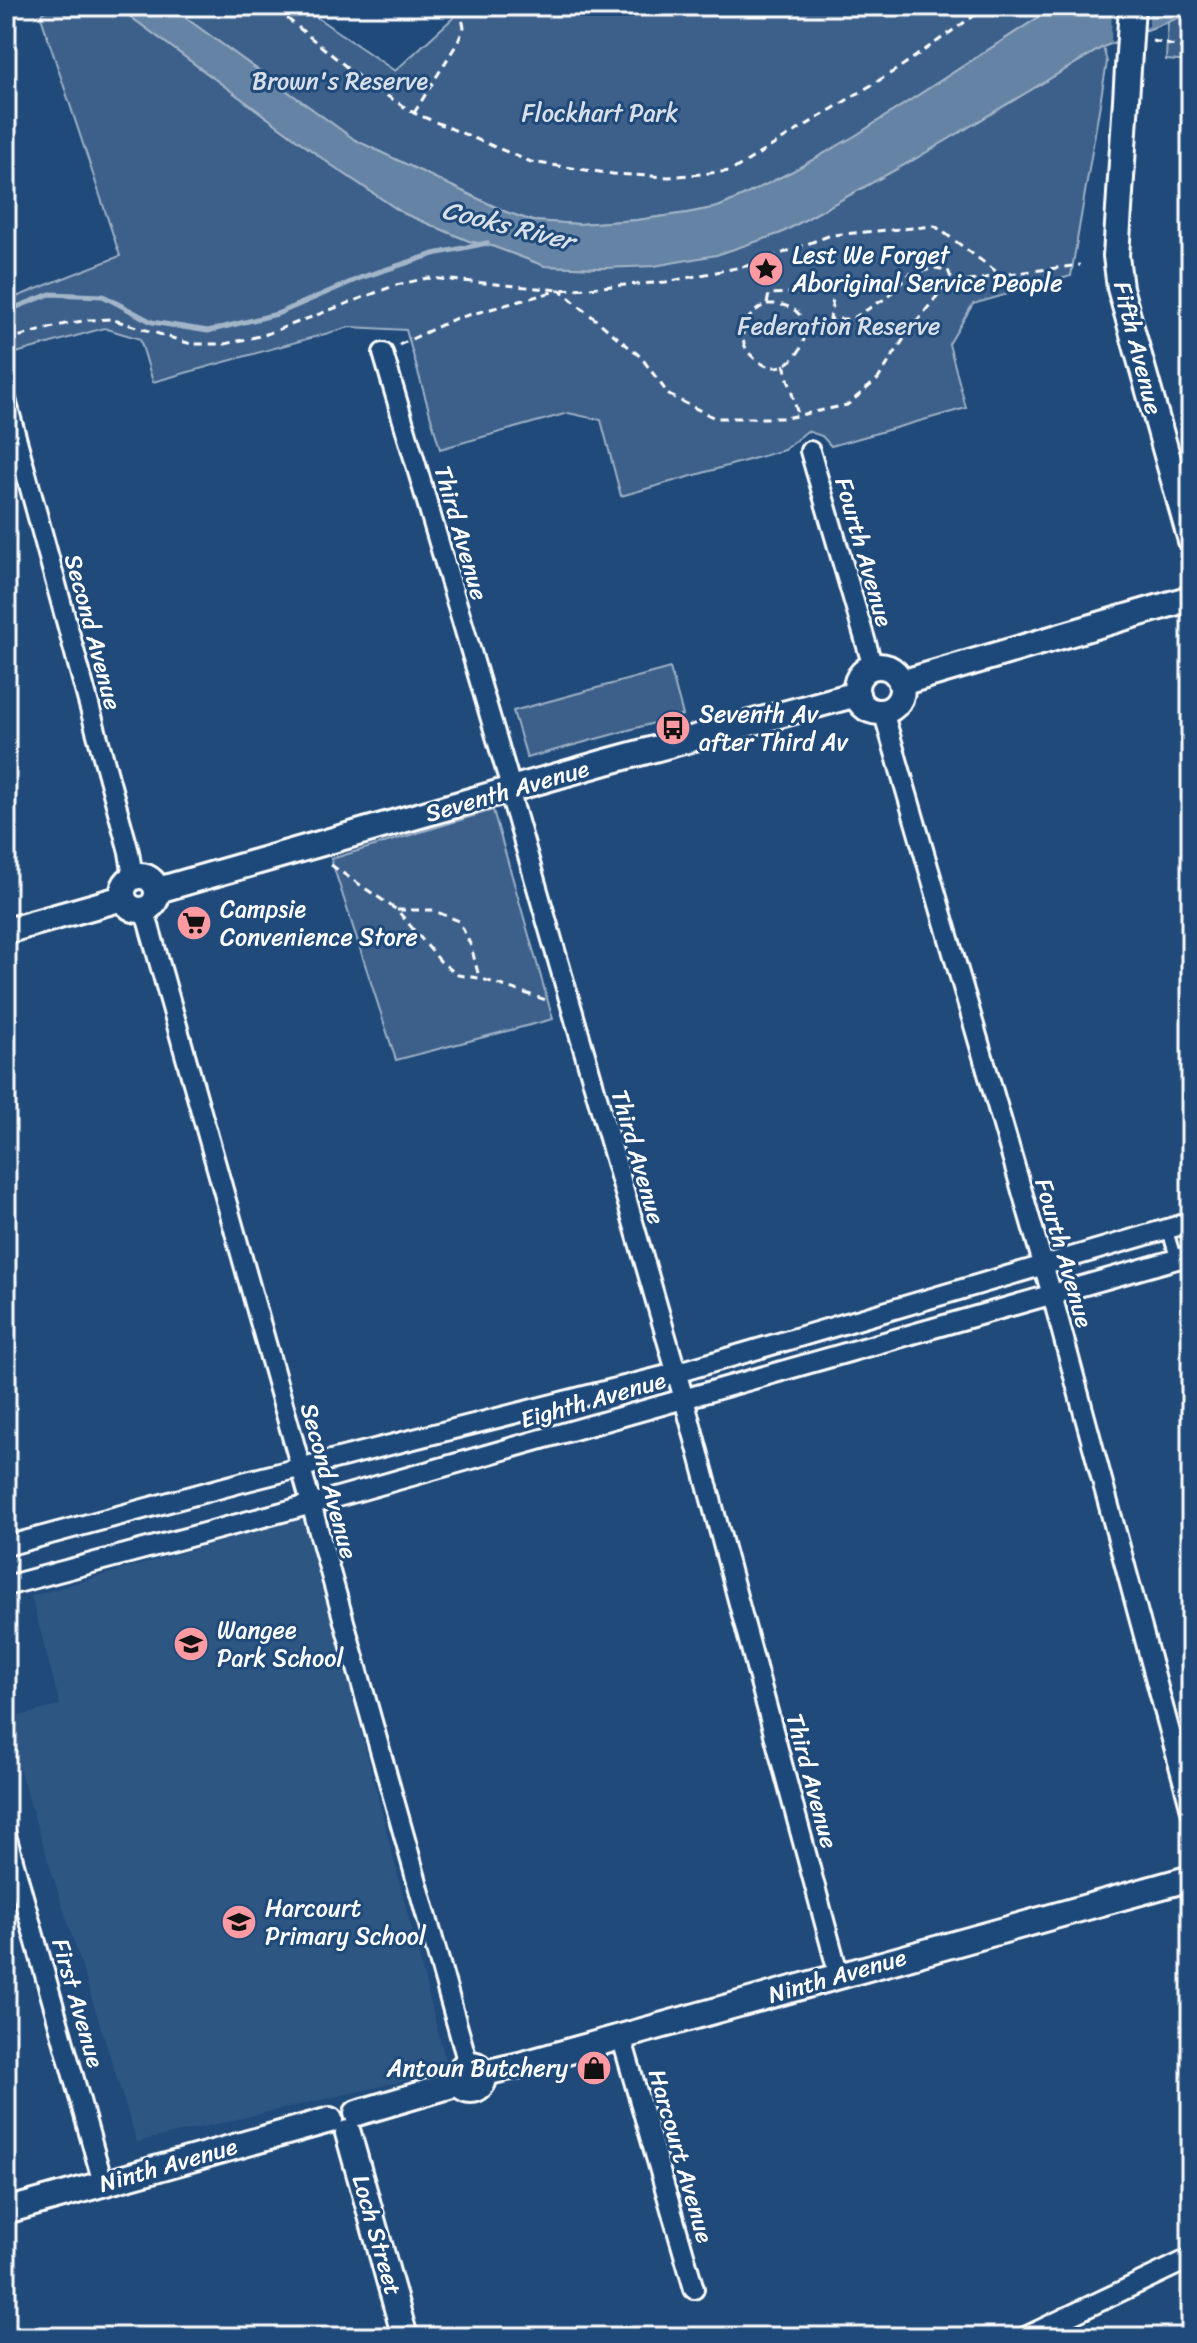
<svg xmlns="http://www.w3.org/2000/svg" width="1197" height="2343" viewBox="0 0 1197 2343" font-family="Sriracha,sans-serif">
  <rect width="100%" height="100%" fill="#1f4a7a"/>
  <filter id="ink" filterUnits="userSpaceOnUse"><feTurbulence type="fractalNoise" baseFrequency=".0125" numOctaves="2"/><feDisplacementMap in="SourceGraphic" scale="16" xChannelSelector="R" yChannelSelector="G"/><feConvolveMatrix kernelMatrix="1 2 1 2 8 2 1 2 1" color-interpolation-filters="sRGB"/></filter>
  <g filter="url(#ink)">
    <polygon fill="#2e5683" points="302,1518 351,1692 448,2071 137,2142 6,1727 6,1720 60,1705 31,1596"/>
    <g fill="#3c618b" stroke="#9eb0c5" stroke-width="2">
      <polygon points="55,6 116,6 330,164 403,213 469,241 492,246 545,266 603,268 716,255 781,233 915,159 1103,47 1107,62 1071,276 973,304 949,344 966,408 831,446 822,436 807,431 784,450 621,496 601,420 568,413 440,449 406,330 350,327 153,382 140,339 104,328 16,353 6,317 6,301 120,256 41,17 43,12"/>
      <polygon points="169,6 300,6 395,71 466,6 1056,6 855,136 791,172 739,198 718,207 687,213 637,220 579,224 533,221 506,212 355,140"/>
      <polygon points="1191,13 1191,62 1166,60 1168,20"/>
      <polygon points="670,668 683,715 527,758 513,711"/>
      <polygon points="493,810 553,1019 396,1060 331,859"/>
    </g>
    <polygon fill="#6583a4" stroke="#a3b5c8" stroke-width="2" points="116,6 169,6 355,140 506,212 533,221 579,224 637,220 687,213 718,207 739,198 791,172 855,136 1056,6 1191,6 1191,13 1103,47 915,159 781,233 716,255 654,266 603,268 545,266 492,246 469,241 403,213 330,164"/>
    <polygon fill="#1f4a7a" points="1112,6 1149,6 1149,26 1111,42"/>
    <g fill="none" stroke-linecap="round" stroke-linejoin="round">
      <polyline stroke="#a3b5c8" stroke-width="5" points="9,310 50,294 103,296 152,322 208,331 277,314 360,278 434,254 487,243"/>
      <defs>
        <polyline id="lane" points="1167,1229 1176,1259"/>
        <g id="street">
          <polyline points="383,353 508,777 513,804 684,1399 839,1976"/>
          <polyline points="6,400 129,852 133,877"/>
          <polyline points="810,451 873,667"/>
          <polyline points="883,711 1052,1295 1191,1810"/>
          <polyline points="143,911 148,922 468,2064"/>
          <polyline points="6,1546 247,1481 676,1373 1191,1222"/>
          <polyline points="6,1586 327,1500 1191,1255"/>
          <polyline points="6,1835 103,2183"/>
          <polyline points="621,2036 694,2289"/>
          <polyline points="1025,2337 1191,2258"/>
        </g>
        <g id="secondary">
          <polyline points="1132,6 1116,256 1120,288 1191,541"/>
          <circle cx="879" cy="689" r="23"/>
          <polyline points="901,683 1191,598"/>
          <circle cx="140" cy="893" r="17"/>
          <polyline points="158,890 606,762 857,694"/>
          <polyline points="6,931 123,898"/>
          <circle cx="471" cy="2077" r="13"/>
          <polyline points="484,2073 520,2065 1191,1878"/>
          <polyline points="357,2113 459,2083"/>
          <polyline points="348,2133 405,2337"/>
          <polyline points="6,2211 330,2120"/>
        </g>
      </defs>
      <use href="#lane" stroke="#fff" stroke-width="15"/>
      <use href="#street" stroke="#fff" stroke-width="24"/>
      <use href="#secondary" stroke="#fff" stroke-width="30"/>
      <g stroke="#fff" stroke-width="3" stroke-dasharray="8 6" stroke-linecap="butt">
        <polyline points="262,6 288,19 365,82 414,113 531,162 613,174 669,177 731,171 896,70 988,6"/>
        <path d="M1152,41C1166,43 1177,48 1191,49"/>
        <polyline points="414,113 458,42 464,27 459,6"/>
        <path d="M767,304C838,300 795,398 753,357C733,339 745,313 767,304L769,294L834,291L830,319H852L886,298L910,274L935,268L948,270L954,285"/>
        <polyline points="6,340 65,324 89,320 111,319 191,344 225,344 264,335 396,285 428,278 560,290 666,282 751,265 831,235 935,226 1001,275"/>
        <polyline points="399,345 454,319 560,290 641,357 669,395 715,418 786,418 847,405 878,379 907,334 945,286 1001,275 1080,265"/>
        <polyline points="784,364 798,415"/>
        <polyline points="331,865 397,910 441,962 458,975 479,978 549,1001"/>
        <polyline points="397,910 432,910 459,921 471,946 479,977"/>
      </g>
      <use href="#lane" stroke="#1f4a7a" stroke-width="9"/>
      <use href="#street" stroke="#1f4a7a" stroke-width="18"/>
      <use href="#secondary" stroke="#1f4a7a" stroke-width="24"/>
    </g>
  </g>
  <defs>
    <symbol id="sight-disc" viewBox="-11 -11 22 22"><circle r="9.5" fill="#ff9aa2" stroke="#1f4a7a"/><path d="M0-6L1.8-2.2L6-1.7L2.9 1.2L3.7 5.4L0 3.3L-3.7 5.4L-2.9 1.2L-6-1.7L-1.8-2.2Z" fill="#111"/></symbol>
    <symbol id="bus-disc" viewBox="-11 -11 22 22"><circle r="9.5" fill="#ff9aa2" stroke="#1f4a7a"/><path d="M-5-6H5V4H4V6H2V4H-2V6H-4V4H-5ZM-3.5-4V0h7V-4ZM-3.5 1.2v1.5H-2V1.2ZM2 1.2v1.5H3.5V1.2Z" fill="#111"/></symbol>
    <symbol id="supermarket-disc" viewBox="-11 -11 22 22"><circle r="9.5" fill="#ff9aa2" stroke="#1f4a7a"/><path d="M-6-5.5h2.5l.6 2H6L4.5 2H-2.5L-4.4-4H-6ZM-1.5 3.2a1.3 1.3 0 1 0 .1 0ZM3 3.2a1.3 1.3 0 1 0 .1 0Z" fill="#111"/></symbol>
    <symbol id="school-disc" viewBox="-11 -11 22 22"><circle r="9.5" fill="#ff9aa2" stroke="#1f4a7a"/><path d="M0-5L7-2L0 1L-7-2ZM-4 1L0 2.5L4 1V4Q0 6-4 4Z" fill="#111"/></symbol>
    <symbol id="shop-disc" viewBox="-11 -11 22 22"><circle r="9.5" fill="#ff9aa2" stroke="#1f4a7a"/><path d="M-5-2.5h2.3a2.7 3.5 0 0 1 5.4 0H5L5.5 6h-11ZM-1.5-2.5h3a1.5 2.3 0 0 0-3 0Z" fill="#111"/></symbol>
  </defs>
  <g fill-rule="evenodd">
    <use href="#sight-disc" x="746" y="249" width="40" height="40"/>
    <use href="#bus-disc" x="653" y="708" width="40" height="40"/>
    <use href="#supermarket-disc" x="174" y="903" width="40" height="40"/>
    <use href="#school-disc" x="171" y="1624" width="40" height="40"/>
    <use href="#school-disc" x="219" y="1902" width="40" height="40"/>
    <use href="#shop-disc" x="574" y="2048" width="40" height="40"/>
  </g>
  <g text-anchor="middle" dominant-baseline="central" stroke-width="6" stroke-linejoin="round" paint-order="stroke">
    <g font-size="24" fill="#d8dfe8" stroke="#1f4a7a">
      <text x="340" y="81">Brown's Reserve</text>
      <text x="600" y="113">Flockhart Park</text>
      <text x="839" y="326">Federation Reserve</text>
    </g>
    <g font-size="24" fill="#fff" stroke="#1f4a7a" text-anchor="start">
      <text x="792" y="255">Lest We Forget<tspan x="792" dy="28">Aboriginal Service People</tspan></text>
      <text x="699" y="714">Seventh Av<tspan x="699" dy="28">after Third Av</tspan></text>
      <text x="220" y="909">Campsie<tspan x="220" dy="28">Convenience Store</tspan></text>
      <text x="217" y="1630">Wangee<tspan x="217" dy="28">Park School</tspan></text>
      <text x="265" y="1908">Harcourt<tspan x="265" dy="28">Primary School</tspan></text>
      <text x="568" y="2068" text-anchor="end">Antoun Butchery</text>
    </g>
    <g font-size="24" fill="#fff" stroke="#1f4a7a">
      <text transform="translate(1138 348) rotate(76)">Fifth Avenue</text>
      <text transform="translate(461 533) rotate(74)">Third Avenue</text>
      <text transform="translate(864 552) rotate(74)">Fourth Avenue</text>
      <text transform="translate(93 632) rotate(75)">Second Avenue</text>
      <text transform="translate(507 791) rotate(-16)">Seventh Avenue</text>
      <text transform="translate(638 1157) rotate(74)">Third Avenue</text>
      <text transform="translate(1064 1253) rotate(74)">Fourth Avenue</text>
      <text transform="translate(593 1400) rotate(-16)">Eighth Avenue</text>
      <text transform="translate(329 1481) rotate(75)">Second Avenue</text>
      <text transform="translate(812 1781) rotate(75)">Third Avenue</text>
      <text transform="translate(837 1976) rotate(-16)">Ninth Avenue</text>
      <text transform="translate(78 2003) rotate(74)">First Avenue</text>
      <text transform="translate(681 2156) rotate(74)">Harcourt Avenue</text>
      <text transform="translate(168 2165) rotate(-16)">Ninth Avenue</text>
      <text transform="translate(377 2235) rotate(74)">Loch Street</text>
    </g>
    <g font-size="26" font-style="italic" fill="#d8e0e8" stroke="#1f4a7a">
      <text transform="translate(508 225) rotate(14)">Cooks River</text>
    </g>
  </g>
  <rect width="1197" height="2343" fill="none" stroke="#1f4a7a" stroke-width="32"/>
  <rect x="16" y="16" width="1165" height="2311" fill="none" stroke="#fff" stroke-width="3" filter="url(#ink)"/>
</svg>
